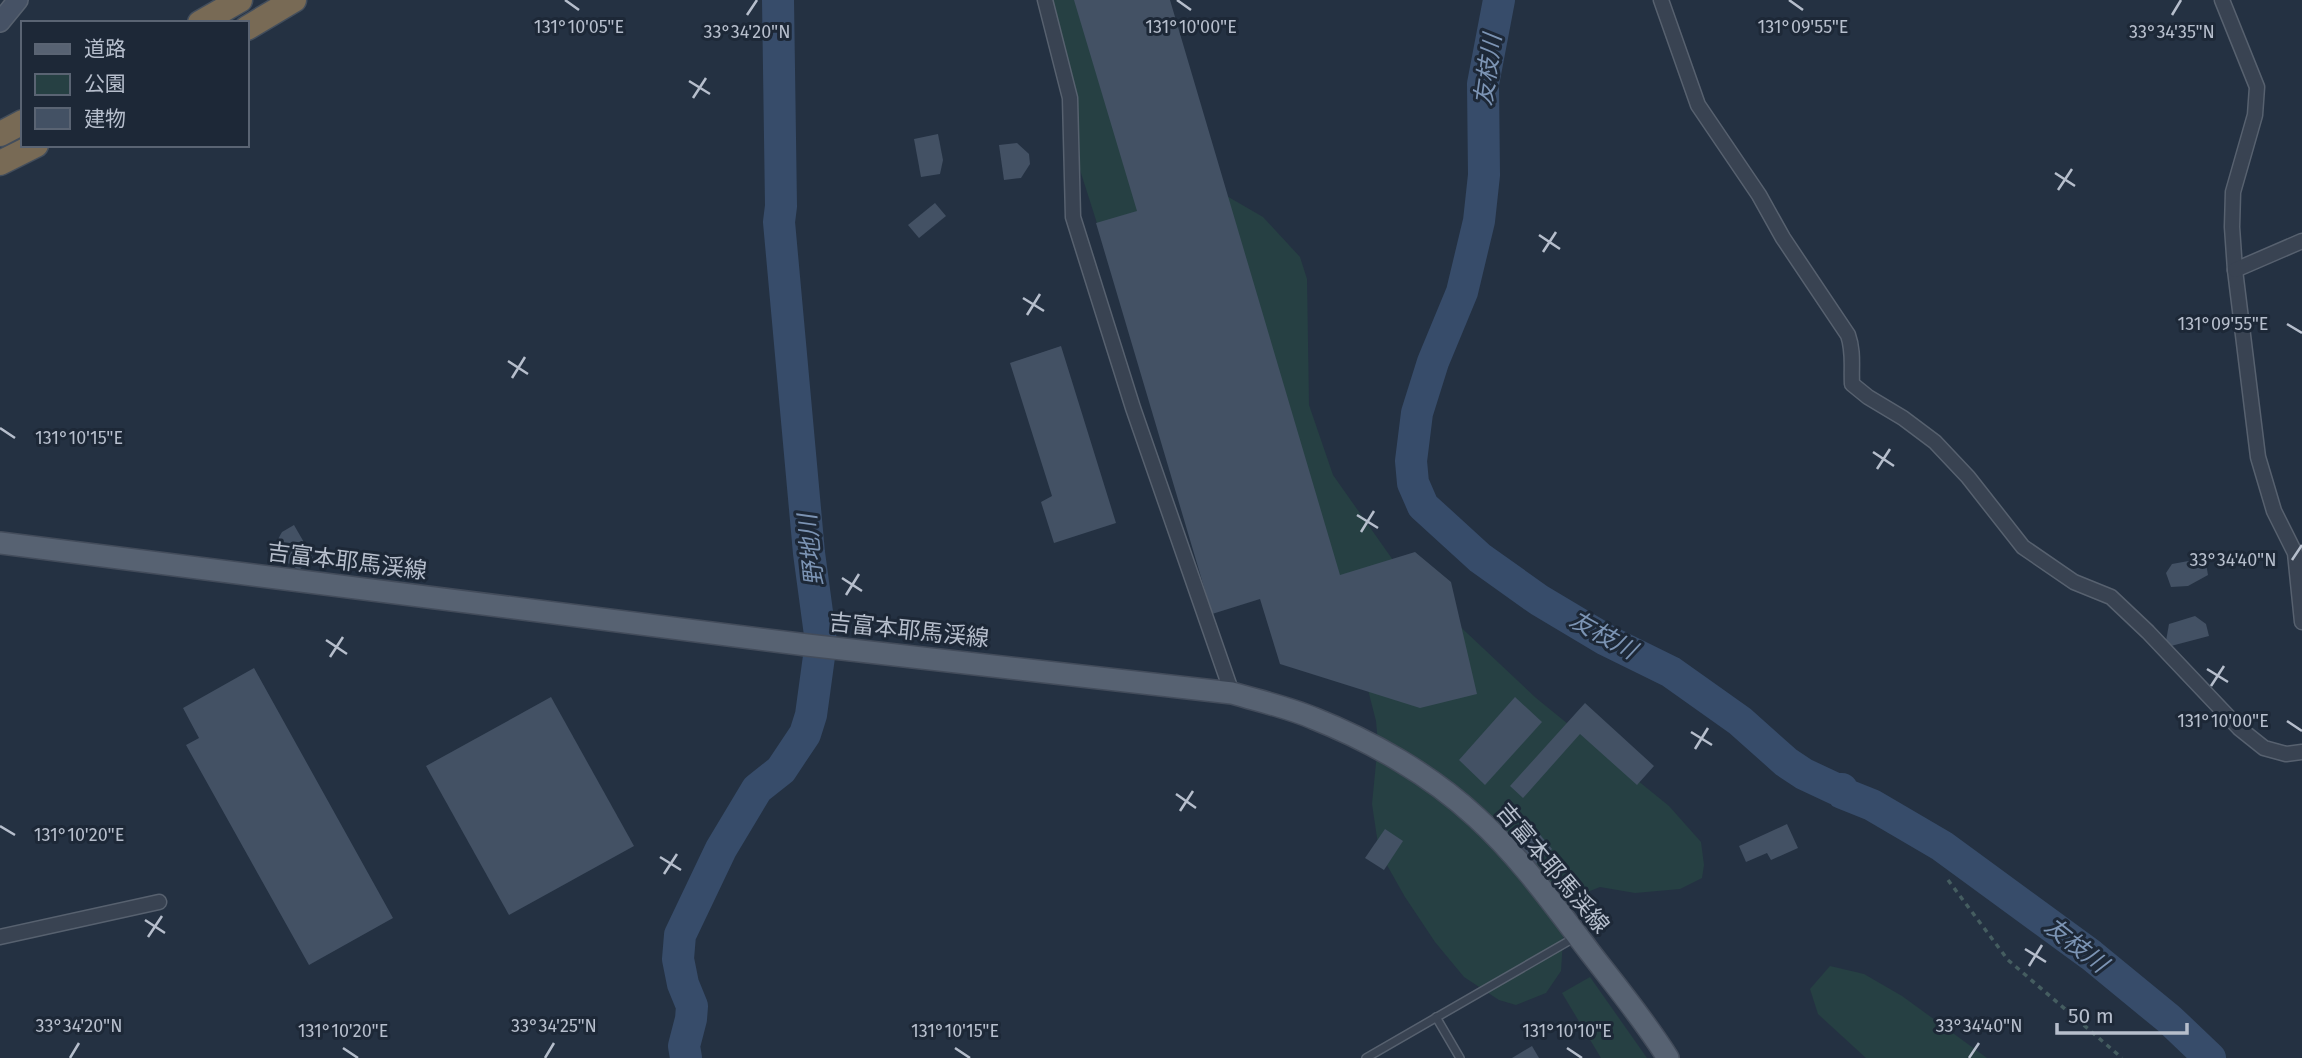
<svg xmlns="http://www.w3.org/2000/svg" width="2302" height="1058" viewBox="0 0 2302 1058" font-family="'Fira Sans','Noto Sans JP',sans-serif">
  <rect width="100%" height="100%" fill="#243142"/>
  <g fill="#264043">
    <polygon points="1041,0 1143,0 1225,195 1263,217 1300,257 1307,279 1309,405 1333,475 1400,570 1536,698 1669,806 1701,842 1704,865 1702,878 1680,889 1635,893 1600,887 1580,895 1564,924 1561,971 1546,993 1516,1005 1499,1000 1464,977 1435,942 1405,897 1379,851 1372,804 1378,743 1376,721 1365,678 1126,314 1080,170"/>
    <polygon points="1830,966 1864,974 1902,996 1987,1058 1866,1058 1818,1014 1810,989"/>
    <polygon points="1590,977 1647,1058 1601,1058 1562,993"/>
  </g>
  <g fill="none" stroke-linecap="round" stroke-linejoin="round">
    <g stroke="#374c6a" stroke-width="32">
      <polyline points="1499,0 1483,84 1484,175 1479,221 1462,292 1433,362 1417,413 1411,461 1413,483 1423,506 1480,558 1539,600 1606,640 1671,672 1740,721 1786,762 1804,774 1836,789 1842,789 1842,793 1872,805 1942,846 2091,955 2169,1019 2210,1058"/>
      <polyline points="686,1058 684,1046 691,1019 692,1006 683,984 678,959 680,935 721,849 757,789 781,770 805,734 811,715 821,642 809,553 779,222 781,206 778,0"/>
    </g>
  </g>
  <g fill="#435164">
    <polygon points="1074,0 1170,0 1340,575 1415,552 1451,582 1477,694 1420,708 1280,664 1260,599 1212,614 1096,223 1137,211"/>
    <polygon points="938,134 943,160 940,174 921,177 914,139"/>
    <polygon points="1017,143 1029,154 1030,164 1021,178 1004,180 999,145"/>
    <polygon points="935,203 946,216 919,238 908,225"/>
    <polygon points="1061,346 1116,523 1054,543 1041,502 1052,496 1010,363"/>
    <polygon points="294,525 313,558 299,570 286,562 277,541 282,532"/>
    <polygon points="2205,558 2208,575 2188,586 2171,587 2166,573 2172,564"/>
    <polygon points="2195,616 2206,624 2209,636 2171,646 2166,641 2169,624"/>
    <polygon points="254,668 393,918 309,965 186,745 199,738 183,708"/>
    <polygon points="551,697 634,846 509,915 426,766"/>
    <polygon points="1515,697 1542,722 1485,785 1459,760"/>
    <polygon points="1585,703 1654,766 1637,785 1580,734 1523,798 1510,786"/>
    <polygon points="1526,818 1552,849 1536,864 1509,833"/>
    <polygon points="1787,824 1798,848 1771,860 1767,853 1746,862 1739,846"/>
    <polygon points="1385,829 1403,841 1384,870 1365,858"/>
    <polygon points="1532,1046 1539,1058 1512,1058"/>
  </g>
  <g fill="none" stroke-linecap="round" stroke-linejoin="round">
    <defs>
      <g id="lane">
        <polyline points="1436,1017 1460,1058"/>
        <polyline points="1366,1058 1574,938"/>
      </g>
      <g id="street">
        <polyline points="1045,0 1070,98 1073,217 1133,408 1232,693"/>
        <path d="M1661,0L1698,105L1759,195L1783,238L1848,335C1854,352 1851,367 1852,384L1868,397L1903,418L1935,442L1968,477L2023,547L2074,582L2111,597L2148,632L2239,728L2264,748L2286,754L2302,752"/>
        <polyline points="2222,0 2257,87 2255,115 2233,192 2232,227 2235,270 2258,457 2274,511 2295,553 2302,622"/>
        <polyline points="2235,270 2302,241"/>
        <polyline points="0,937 159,902"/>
      </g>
      <polyline id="secondary" points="0,22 18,0"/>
      <path id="primary" d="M0,543L807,645L1232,693C1259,701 1287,707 1313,718C1371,741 1431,775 1476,817C1519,856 1554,905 1589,951C1616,986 1645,1021 1668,1058"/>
      <g id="highway">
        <polyline points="200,23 240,0"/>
        <polyline points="247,28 294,0"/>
        <polyline points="0,134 23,122"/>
        <polyline points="0,163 36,145"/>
      </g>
    </defs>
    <use href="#lane" stroke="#57616f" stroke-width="10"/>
    <use href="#street" stroke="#57616f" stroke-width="17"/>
    <use href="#secondary" stroke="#57616f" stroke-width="22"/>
    <use href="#primary" stroke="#434c5b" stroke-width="24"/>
    <use href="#highway" stroke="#434e5c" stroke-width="27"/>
    <polyline stroke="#455d60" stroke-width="3.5" stroke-dasharray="5 5" stroke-linecap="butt" points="1948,880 2008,960 2122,1058"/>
    <use href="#lane" stroke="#394352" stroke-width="7"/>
    <use href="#street" stroke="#394352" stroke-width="14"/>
    <use href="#secondary" stroke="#465265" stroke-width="19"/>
    <use href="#primary" stroke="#576272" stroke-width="21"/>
    <use href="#highway" stroke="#786a55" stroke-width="24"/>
  </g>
  <path fill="none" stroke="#b6becc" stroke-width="2.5" d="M565,0L579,10M1177,0L1191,10M1789,0L1803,10M747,15L757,0M2172,15L2181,0M689,81L710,94M693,98L706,78M2055,173L2075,186M2058,190L2072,169M1539,235L1560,249M1543,252L1556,232M1023,298L1044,311M1027,315L1040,294M2287,324L2302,333M508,361L528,374M512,378L525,357M0,428L15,438M1873,452L1894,466M1877,469L1890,449M1357,515L1378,528M1361,532L1374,511M2292,560L2302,545M842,578L862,591M846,595L859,574M326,640L347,654M330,657L343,637M2207,669L2228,682M2211,686L2224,666M2287,721L2302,731M1691,732L1712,745M1695,749L1708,728M1176,794L1196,808M1180,811L1193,791M0,826L15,835M660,857L681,870M664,874L677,854M145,920L165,933M148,937L162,916M2025,949L2046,962M2029,966L2042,945M343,1048L358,1058M955,1048L970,1058M1567,1048L1582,1058M70,1058L79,1043M545,1058L554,1043M1969,1058L1979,1043"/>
  <g text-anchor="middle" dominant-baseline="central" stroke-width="6" stroke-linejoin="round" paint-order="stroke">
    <g font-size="23" fill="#b6becc" stroke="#1d2837">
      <text transform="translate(347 561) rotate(7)">吉富本耶馬渓線</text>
      <text transform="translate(909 630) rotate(6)">吉富本耶馬渓線</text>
      <text transform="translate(1553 868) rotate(50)">吉富本耶馬渓線</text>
    </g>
    <g font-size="24" font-style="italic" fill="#7c94b4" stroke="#1d2837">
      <text transform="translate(1488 70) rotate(-82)">友枝川</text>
      <text transform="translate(811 550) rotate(-96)">野地川</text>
      <text transform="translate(1603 635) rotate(29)">友枝川</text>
      <text transform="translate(2076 945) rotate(38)">友枝川</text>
    </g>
  </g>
  <g font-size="18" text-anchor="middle" fill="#b6becc" stroke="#1d2837" stroke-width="6" stroke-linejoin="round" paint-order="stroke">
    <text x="579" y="33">131°10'05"E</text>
    <text x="1191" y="33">131°10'00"E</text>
    <text x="1803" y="33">131°09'55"E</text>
    <text x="2172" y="38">33°34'35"N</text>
    <text x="747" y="38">33°34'20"N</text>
    <text x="2223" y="330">131°09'55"E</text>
    <text x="79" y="444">131°10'15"E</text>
    <text x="2233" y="566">33°34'40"N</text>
    <text x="2223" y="727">131°10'00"E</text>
    <text x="79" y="841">131°10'20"E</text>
    <text x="79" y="1032">33°34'20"N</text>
    <text x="554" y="1032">33°34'25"N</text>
    <text x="1979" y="1032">33°34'40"N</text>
    <text x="343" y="1037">131°10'20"E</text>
    <text x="955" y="1037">131°10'15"E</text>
    <text x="1567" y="1037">131°10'10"E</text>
  </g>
  <rect x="21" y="21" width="228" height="126" fill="#1d2837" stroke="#5a6473" stroke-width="2"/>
  <rect x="35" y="44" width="35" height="10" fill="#576272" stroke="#5a6473" stroke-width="2"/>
  <text x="84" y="56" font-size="21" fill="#b6becc">道路</text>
  <rect x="35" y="74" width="35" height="21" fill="#264043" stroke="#5a6473" stroke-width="2"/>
  <text x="84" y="91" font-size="21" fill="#b6becc">公園</text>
  <rect x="35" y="108" width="35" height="21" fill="#435164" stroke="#5a6473" stroke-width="2"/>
  <text x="84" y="126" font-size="21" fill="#b6becc">建物</text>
  <path d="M2057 1023v10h130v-10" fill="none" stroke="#b6becc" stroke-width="3.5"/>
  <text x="2068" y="1023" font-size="21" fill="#b6becc" stroke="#1d2837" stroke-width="5" paint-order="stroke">50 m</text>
</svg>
